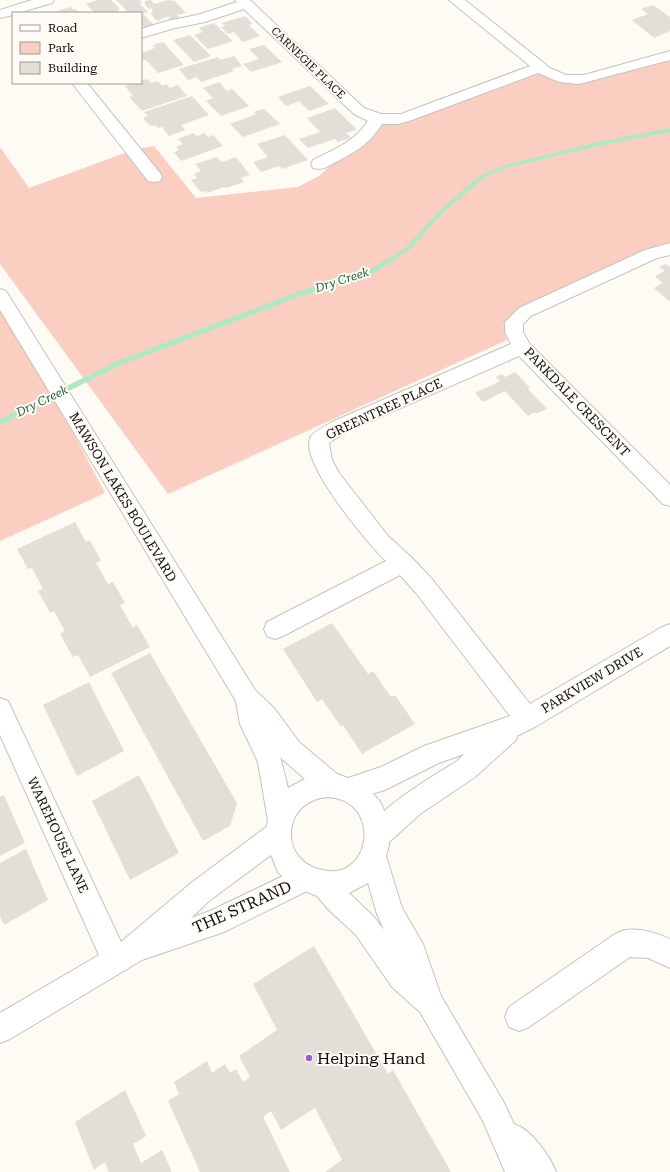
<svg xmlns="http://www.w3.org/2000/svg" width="670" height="1172" viewBox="0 0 670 1172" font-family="'Roboto Serif',serif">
  <rect width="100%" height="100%" fill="#fdfbf4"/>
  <g fill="#facec1">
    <polygon points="670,55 670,249 525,312 503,327 507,340 168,494 0,264 0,147 29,188 133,150 154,146 196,198 298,187 319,176 380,120 404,118 545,71 568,80"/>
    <polygon points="0,295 105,493 0,541"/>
  </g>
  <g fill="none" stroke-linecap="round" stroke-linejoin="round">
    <polygon fill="#adeac2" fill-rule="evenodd" points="670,128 670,132 598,146 510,167 483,178 442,214 409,250 371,275 301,296 121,365 0,425 0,419 117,361 297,292 367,271 405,248 438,212 479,176 508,164 598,142"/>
  </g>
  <g fill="#e4ded8">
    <polygon points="98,0 111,0 120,9 118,9 119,11 114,13 95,13 86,4"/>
    <polygon points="116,0 139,0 142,2 140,4 148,12 141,14 121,13 127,11"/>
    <polygon points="151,0 154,4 168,0 175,1 186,13 177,15 180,18 171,21 168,17 170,17 169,16 157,21 151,14 153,10 151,8 149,9 145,4 145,1"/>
    <polygon points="653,5 670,17 670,31 654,38 632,20 648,14 641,9"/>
    <polygon points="71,7 74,10 76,9 79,13 58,13 57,11"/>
    <polygon points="144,15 154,25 145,28 141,24 141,16"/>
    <polygon points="245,16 253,24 249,25 260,36 243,42 234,32 228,34 221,27 225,26 222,23"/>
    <polygon points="214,23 233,41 208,49 194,35 203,32 199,28"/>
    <polygon points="190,35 211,56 194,62 173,40"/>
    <polygon points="163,42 184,65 158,73 146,60 141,61 141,53 155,48 153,45"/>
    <polygon points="264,45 282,62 251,72 243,64 259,59 249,49"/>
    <polygon points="234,56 242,66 232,69 234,71 201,82 197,77 188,80 179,69 218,57 220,60"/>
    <polygon points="147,79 151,83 158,81 162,86 167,84 170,88 178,85 187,96 142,111 129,97 133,96 125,86 135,83 141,83 141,81"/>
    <polygon points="219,82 227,91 232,89 249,106 221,116 206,101 213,98 203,88"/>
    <polygon points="310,86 329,104 309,111 299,101 286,106 278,97"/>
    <polygon points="192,96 209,115 181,125 185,130 169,136 162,127 158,128 155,125 150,126 143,118 148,116 144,112"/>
    <polygon points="335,108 357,130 346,133 351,138 338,142 335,139 308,148 299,139 320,132 307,118"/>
    <polygon points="264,109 280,124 243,137 230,124 256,114 254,112"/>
    <polygon points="194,133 197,136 205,133 208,137 213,135 223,146 181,161 174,152 179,150 176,147 183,144 178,139"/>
    <polygon points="285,135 308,160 282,169 279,166 261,172 253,162 268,157 257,144"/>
    <polygon points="217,157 222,162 236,157 250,175 241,178 244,182 226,188 224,187 207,193 206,191 201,192 191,180 197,178 194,174 201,171 195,164"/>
    <polygon points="666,264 670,267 670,302 654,288 662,283 655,276 665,271 659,267"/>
    <polygon points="515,372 530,388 528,389 547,409 536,414 535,412 528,416 505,391 483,402 475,393 500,381 496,377 502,374 505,377"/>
    <polygon points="75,522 86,542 90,540 101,561 96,563 108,584 113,582 125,603 120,605 133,628 137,625 150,647 90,677 78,655 73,657 60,634 65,631 54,611 50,613 38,591 43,589 32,568 28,569 17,549"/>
    <polygon points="332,623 368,674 373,671 391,697 395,695 415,724 362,754 343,725 341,727 322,699 317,702 283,649"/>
    <polygon points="150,653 237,803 230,826 203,841 111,673"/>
    <polygon points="89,682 124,751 77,776 43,705"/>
    <polygon points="139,775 179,853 130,880 92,801"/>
    <polygon points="4,795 25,843 0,856 0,797"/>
    <polygon points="26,849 48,900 4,925 0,916 0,863"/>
    <polygon points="314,946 388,1074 393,1070 451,1172 325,1172 342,1160 315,1108 281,1130 271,1111 263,1117 290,1172 200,1172 168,1101 179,1094 174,1082 207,1061 212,1073 225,1064 230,1073 236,1069 243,1082 250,1077 239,1056 277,1030 253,984"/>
    <polygon points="125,1090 146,1136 133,1144 141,1163 162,1150 172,1172 109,1172 105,1162 94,1170 75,1122"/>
  </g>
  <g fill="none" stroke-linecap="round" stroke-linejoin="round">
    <defs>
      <g id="street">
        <polygon points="32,0 54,0 52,3 18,13 13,13 13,15 0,18 0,10"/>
        <path d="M235,0H250L364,108L381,114H401L530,66L449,0H465L550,68L566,75H584L670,51V60L579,84L559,82L538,73L409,121L398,124H382C366,149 350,154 325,168L319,169L313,168L311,164L313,160C335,149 354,142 368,121L354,114L244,9L205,22L175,28L141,38V29L167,21L197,15L237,2Z"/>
        <polygon points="72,83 87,83 160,173 162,177 160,181 154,182 148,181"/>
        <path d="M670,243V255L657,258L531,316L523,324V332L529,343L670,485V506L663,504L519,356L346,432L329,443L332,460L339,473L388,536L411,557L432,579L530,704L662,627L670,624V646L535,727L517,736L516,740L475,777L420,814L387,844L378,848L369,844L365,835C377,808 432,777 457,761L464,754L439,763L385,790L348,801L339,797L336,789L339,781L381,767L424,746L510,716L416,593L400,575L283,636L275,639L267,636L264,629L267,622L386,561C368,544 300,463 310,438C313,431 326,426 332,422L511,344L505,332V322L519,308L645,250Z"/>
        <polygon points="0,698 8,701 121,942 191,883 269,825 278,821 287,825 291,834 287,843 209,901 191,918 210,911 306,865 315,869 319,878 315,887 224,932 142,960 10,1039 0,1043 0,1013 99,955 0,735"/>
        <path d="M625,930C642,928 655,933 670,939V968L648,958L630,957L529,1027L519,1031L509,1027L505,1017L509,1007L615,934Z"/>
      </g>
      <path id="secondary" d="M0,289L6,291L255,690L274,708L299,742L337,774L356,781L368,788L381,803L388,821L390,830L389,845L386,856L402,908L423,944L441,996L503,1101L514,1124C531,1129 550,1156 556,1172H505L483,1121L420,1012L392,987L356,935L328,909L317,896L291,885L278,872L267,845L266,830L268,821L258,762L240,724L236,701L0,310ZM280,756L281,758L305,779L288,788ZM328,797C381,800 372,876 328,871C277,866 280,800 328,797ZM368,883L377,914L384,930L374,917L349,893Z"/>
    </defs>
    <use href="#street" stroke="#c5c3bc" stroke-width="2"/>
    <use href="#secondary" stroke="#c5c3bc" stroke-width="2"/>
    <use href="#street" fill="#fff" fill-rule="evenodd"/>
    <use href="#secondary" fill="#fff" fill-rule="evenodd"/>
  </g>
  <circle fill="#9b5cd2" stroke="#fdfbf4" stroke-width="1.5" cx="309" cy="1058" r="4"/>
  <g text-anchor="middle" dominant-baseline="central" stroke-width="4" stroke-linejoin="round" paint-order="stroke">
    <g font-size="11" fill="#0d0d0b" stroke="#fdfbf4">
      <text transform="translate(308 63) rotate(44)">CARNEGIE PLACE</text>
    </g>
    <g font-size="12" font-style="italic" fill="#1c5f3b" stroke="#fdfbf4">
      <text transform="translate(342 280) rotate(-18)">Dry Creek</text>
      <text transform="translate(42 401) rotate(-26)">Dry Creek</text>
    </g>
    <g font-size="13" fill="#0d0d0b" stroke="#fdfbf4">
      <text transform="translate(577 402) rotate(46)">PARKDALE CRESCENT</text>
      <text transform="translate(384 409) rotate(-25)">GREENTREE PLACE</text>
      <text transform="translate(123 497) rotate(59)">MAWSON LAKES BOULEVARD</text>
      <text transform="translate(592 680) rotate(-31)">PARKVIEW DRIVE</text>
      <text transform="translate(58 835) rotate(65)">WAREHOUSE LANE</text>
    </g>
    <g font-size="16" fill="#0d0d0b" stroke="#fdfbf4">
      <text transform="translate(242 907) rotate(-24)">THE STRAND</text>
    </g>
    <g font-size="16" fill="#0d0d0b" stroke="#fdfbf4" text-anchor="start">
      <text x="317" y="1058">Helping Hand</text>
    </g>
  </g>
  <rect x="12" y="12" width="130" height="72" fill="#fdfbf4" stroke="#9d9c97"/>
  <rect x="20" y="25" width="20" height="6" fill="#ffffff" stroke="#9d9c97"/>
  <text x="48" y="32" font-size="12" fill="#0d0d0b">Road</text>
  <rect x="20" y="42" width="20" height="12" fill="#facec1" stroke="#9d9c97"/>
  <text x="48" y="52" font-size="12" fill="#0d0d0b">Park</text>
  <rect x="20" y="62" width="20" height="12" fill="#e4ded8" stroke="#9d9c97"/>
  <text x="48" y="72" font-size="12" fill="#0d0d0b">Building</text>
</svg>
